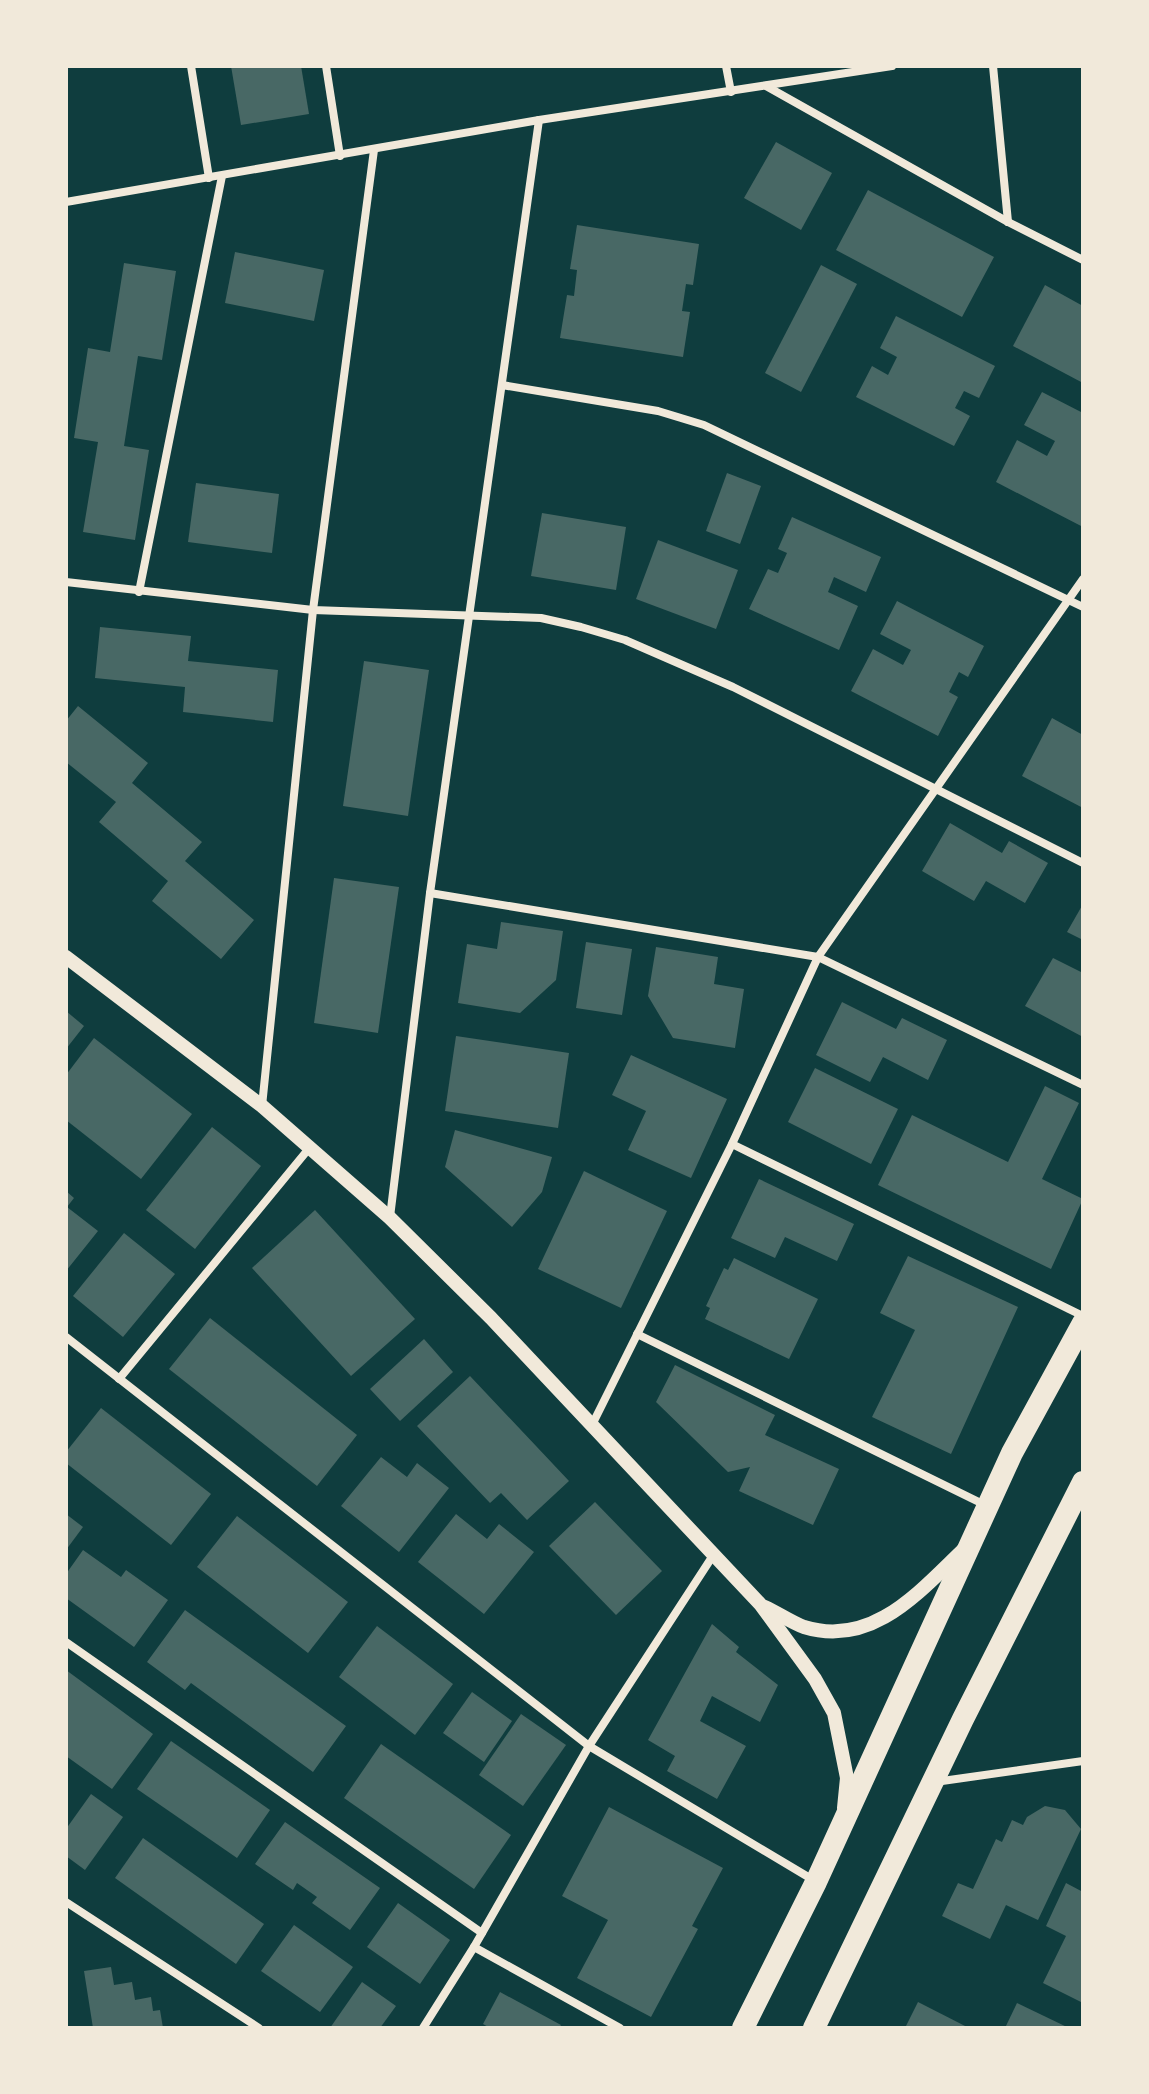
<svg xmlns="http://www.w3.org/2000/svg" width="1149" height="2094" viewBox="0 0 1149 2094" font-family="'Titillium Web',sans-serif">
  <rect width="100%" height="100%" fill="#0f3d3e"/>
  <g fill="#486865">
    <polygon points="231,66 301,66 309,114 241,125"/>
    <polygon points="776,142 832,173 801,230 744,198"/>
    <polygon points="868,190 994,257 962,317 836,250"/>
    <polygon points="577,225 699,244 693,285 686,284 682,311 690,312 683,357 560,338 567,295 574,296 577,270 570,269"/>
    <polygon points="235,252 324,270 314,321 225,303"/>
    <polygon points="124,263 176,271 162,360 138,356 124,446 149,450 135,540 83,532 98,442 74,438 88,348 110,352"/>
    <polygon points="821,265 857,284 801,392 765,373"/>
    <polygon points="1045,285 1083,306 1083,383 1013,346"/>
    <polygon points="896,316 995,366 979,398 964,391 955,408 970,416 954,446 856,397 872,366 888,375 897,357 880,348"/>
    <polygon points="1042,392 1083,413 1083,527 996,482 1017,440 1047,456 1055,441 1024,425"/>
    <polygon points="727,473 761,486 740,544 706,531"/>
    <polygon points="196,483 279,494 272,553 188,542"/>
    <polygon points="542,513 626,527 616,590 531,576"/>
    <polygon points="792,517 881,557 866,592 834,577 828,592 858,606 839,650 749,609 768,569 778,573 787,553 778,549"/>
    <polygon points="658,540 738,570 716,629 636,599"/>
    <polygon points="897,601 984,646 968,677 959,672 949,692 958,697 938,736 851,691 873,649 903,665 911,650 880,634"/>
    <polygon points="100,627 191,636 188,661 278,670 273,722 183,712 185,687 95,678"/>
    <polygon points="364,661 429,670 408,816 343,806"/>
    <polygon points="78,706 148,763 132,783 202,842 185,861 254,920 221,959 152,901 168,881 99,822 116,802 66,762 66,721"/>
    <polygon points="1052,718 1083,735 1083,808 1022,776"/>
    <polygon points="950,823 1002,853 1009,841 1048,863 1025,903 986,881 974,901 922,871"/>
    <polygon points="334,878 399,887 378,1033 314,1023"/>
    <polygon points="1083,904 1083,940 1067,932"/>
    <polygon points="501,922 563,931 556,980 520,1013 458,1003 467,944 497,949"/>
    <polygon points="586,942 632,949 622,1015 576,1008"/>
    <polygon points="656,947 718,957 714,984 744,989 735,1048 673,1038 648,996"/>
    <polygon points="1053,958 1083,973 1083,1037 1025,1006"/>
    <polygon points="842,1002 896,1029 902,1018 947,1040 928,1080 883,1057 870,1082 816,1055"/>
    <polygon points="66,1011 84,1026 66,1049"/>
    <polygon points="456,1036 569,1053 558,1128 445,1111"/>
    <polygon points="94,1038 192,1114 141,1179 66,1120 66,1075"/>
    <polygon points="631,1055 727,1099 691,1178 628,1150 646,1111 612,1095"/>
    <polygon points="815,1068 898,1109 871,1164 788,1122"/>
    <polygon points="1045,1086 1079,1103 1042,1179 1083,1199 1051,1269 878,1185 912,1115 1008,1162"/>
    <polygon points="212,1127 261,1166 195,1249 146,1210"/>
    <polygon points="455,1130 552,1157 542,1192 512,1227 445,1167"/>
    <polygon points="584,1171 667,1211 621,1308 538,1269"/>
    <polygon points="759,1179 854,1224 837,1261 785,1237 775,1258 731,1238"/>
    <polygon points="66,1191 74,1198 67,1207 98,1231 66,1271"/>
    <polygon points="315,1210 415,1319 351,1376 252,1268"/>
    <polygon points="124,1233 175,1274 123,1337 73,1296"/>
    <polygon points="908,1256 1018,1307 951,1454 872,1417 915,1330 880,1313"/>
    <polygon points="734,1258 818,1299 789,1359 705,1319 710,1308 706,1306 724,1268 728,1270"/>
    <polygon points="210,1318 357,1435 317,1486 169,1369"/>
    <polygon points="424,1339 453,1372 400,1421 370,1389"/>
    <polygon points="675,1365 775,1415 765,1435 839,1469 813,1525 739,1491 750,1467 728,1472 656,1402"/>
    <polygon points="470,1376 569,1481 527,1520 501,1493 490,1503 417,1426"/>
    <polygon points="101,1408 211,1494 171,1545 66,1463 66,1452"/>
    <polygon points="381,1457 407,1477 417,1463 449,1488 399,1552 341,1506"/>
    <polygon points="595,1502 662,1571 616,1615 549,1546"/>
    <polygon points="66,1514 83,1527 66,1550"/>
    <polygon points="456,1514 487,1539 499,1524 534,1552 484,1614 418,1562"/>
    <polygon points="237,1516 348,1602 308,1653 197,1567"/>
    <polygon points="83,1550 121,1577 126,1570 168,1600 134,1647 66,1598 66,1574"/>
    <polygon points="185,1610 346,1726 313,1772 191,1683 185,1690 147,1662"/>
    <polygon points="712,1624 739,1647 736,1652 778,1685 760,1722 712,1696 700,1721 746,1746 717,1799 667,1771 675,1756 648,1740"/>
    <polygon points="377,1626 453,1684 415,1735 339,1677"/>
    <polygon points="66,1670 153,1734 112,1789 66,1756"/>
    <polygon points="472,1692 512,1721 484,1762 443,1733"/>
    <polygon points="521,1714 566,1745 523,1806 479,1775"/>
    <polygon points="171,1741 270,1810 237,1858 137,1789"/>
    <polygon points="381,1744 511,1835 474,1889 344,1798"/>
    <polygon points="91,1794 123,1817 85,1870 66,1856 66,1829"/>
    <polygon points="1045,1806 1065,1810 1081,1829 1038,1920 1006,1905 990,1939 942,1916 958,1883 973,1889 996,1839 1002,1842 1012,1820 1023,1825 1027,1817"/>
    <polygon points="609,1807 723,1868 692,1926 698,1929 651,2017 577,1978 608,1920 562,1896"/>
    <polygon points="285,1822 380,1888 350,1930 312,1903 317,1897 297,1883 293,1890 255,1864"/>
    <polygon points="143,1838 264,1924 236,1964 115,1878"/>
    <polygon points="1066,1883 1083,1892 1083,2003 1043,1983 1066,1936 1046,1926"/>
    <polygon points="398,1903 450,1940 420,1984 367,1947"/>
    <polygon points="294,1925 353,1967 320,2012 261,1971"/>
    <polygon points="111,1967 114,1985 132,1982 135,2000 151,1997 153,2011 160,2010 163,2028 93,2028 84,1971"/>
    <polygon points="362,1982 396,2006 380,2028 330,2028"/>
    <polygon points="500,1992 561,2025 559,2028 490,2028 483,2024"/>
    <polygon points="918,2002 969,2028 905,2028"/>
    <polygon points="1017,2003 1069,2028 1005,2028"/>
  </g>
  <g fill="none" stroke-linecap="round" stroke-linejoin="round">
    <g stroke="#f1e9da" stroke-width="8">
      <polyline points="191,66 209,178"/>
      <polyline points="326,66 340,156"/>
      <polyline points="726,66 731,92"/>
      <polyline points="993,66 1008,222"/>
      <polyline points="766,86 1008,222 1083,260"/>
      <polyline points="66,202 539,120 892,66"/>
      <polyline points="502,385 658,411 704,425 1083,607"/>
      <polyline points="66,582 313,610 541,618 581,627 625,640 733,687 1083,863"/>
      <polyline points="139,592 222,176"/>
      <polyline points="430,893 818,957 1083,1085"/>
      <polyline points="262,1106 313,610 374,150"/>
      <polyline points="732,1144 1083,1316"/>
      <polyline points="390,1217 430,893 539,120"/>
      <polyline points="637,1334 985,1505"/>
      <polyline points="66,1337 589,1746 815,1881"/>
      <polyline points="119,1379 311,1146"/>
      <polyline points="592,1425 732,1144 818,957 1083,579"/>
      <polyline points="66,1642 482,1933"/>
      <polyline points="935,1782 1083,1761"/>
      <polyline points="66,1902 259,2028"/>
      <polyline points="474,1947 620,2028"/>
      <polyline points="423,2028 474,1947 589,1746 714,1554"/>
    </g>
    <g stroke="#f1e9da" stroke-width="14">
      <polyline points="66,957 262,1106 390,1218 491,1318 761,1605 815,1679 834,1713 847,1778 844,1808"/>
      <path d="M765,1607C778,1613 791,1622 804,1627C872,1648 919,1592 963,1550"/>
    </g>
    <g stroke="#f1e9da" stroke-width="22">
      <polyline points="743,2028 816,1882 1012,1453 1083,1323"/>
      <polyline points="814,2028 963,1719 1083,1482"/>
    </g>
  </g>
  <rect width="1149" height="2094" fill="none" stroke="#f1e9da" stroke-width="136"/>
</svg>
